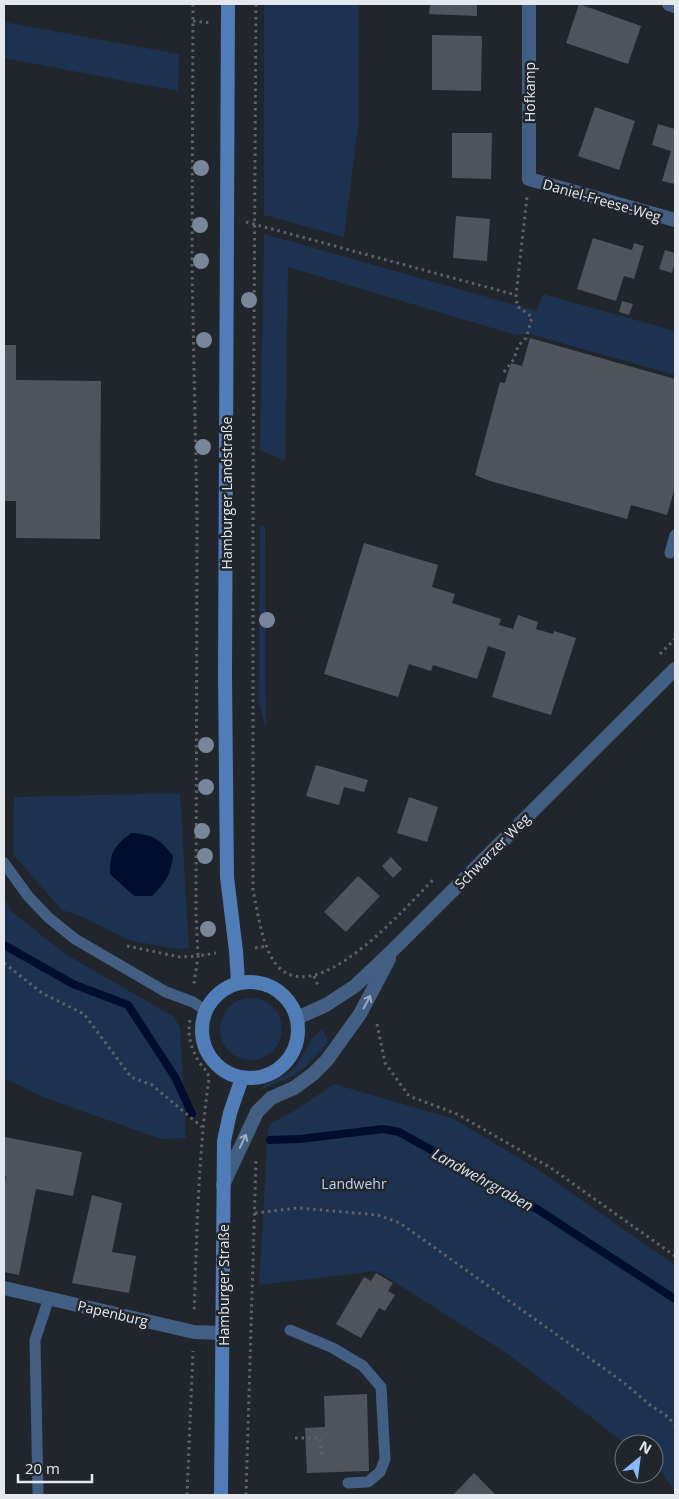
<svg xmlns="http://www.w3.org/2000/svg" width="679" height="1499" viewBox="0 0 679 1499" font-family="'Open Sans',sans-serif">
  <rect width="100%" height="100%" fill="#21262c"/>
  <g fill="#1c3250">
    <polygon points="264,4 359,4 358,126 344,237 264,215"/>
    <polygon points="4,22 179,54 178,91 4,58"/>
    <polygon points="264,234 537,311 543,294 675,331 675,375 530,334 516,335 288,267 285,461 260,450"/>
    <polygon points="260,526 265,526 266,729 259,701"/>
    <polygon points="180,793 189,948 175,949 129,940 81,916 62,910 13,854 14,797"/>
    <polygon points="4,898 12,912 67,955 174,1017 180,1028 186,1138 161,1139 43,1097 4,1078"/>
    <circle cx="251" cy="1029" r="31"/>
    <polygon points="322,1028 328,1042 306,1066 293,1076 259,1090 265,1085 291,1072 300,1061 311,1040"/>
    <polygon points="334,1084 454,1119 534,1167 675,1265 675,1491 659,1469 654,1465 654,1444 626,1444 505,1352 377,1271 259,1285 268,1130 271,1123 294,1111"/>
  </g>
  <path fill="#000d2e" d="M131,833C152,834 160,839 173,856C170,876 166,882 152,896H134L110,874C110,851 114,847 131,833Z"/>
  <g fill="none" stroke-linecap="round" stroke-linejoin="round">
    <g stroke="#000d2e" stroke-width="8">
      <polyline points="4,945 73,984 128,1005 175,1077 192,1114"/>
      <polyline points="270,1140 300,1139 383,1129 399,1132 537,1209 675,1299"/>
    </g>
  </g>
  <g fill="#4f545c">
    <polygon points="430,4 477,4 477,16 429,14"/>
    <polygon points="579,4 641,26 628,64 566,43"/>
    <polygon points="432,35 482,36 481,91 432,90"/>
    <polygon points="595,107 635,121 619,170 578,156"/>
    <polygon points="658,124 675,129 675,184 662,181 671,151 652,145"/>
    <polygon points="452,133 492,133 491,179 452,178"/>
    <polygon points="456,216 490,219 487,261 453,258"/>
    <polygon points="593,238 632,250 634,243 644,246 634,279 624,276 616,301 577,289"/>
    <polygon points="665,250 675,253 675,261 672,273 659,269"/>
    <polygon points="622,301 633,304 629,315 619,312"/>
    <polygon points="530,338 675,379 675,487 667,515 631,505 627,519 490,481 475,475 500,382 505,383 511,363 522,366"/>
    <polygon points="4,345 16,345 16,380 101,381 100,539 16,538 16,501 4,501"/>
    <polygon points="364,543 438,565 432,587 455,594 452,603 501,619 499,625 513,629 518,615 538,622 536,629 553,634 554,631 576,638 551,715 492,697 506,652 488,646 477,679 433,665 431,671 409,664 398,697 324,674"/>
    <polygon points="316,765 368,780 364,792 344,787 339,805 306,796"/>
    <polygon points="409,797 438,807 427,842 397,833"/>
    <polygon points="391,857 402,869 393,878 382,866"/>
    <polygon points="358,876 380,896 346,932 324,912"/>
    <polygon points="5,1137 82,1152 73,1196 36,1189 19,1275 4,1272 4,1189 6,1176 4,1176"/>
    <polygon points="92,1195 122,1203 112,1252 136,1256 129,1293 72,1283"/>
    <polygon points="376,1273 393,1283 388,1291 395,1295 385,1311 379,1308 361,1338 336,1324 364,1277 371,1281"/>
    <polygon points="367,1394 369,1471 307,1473 305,1428 325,1427 324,1396"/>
    <polygon points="474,1473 496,1495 453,1495"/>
  </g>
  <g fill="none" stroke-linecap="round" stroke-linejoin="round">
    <g stroke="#5e6267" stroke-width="3" stroke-dasharray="2.5 4" stroke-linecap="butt">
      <polyline points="193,4 192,268 197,517 196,913 198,956 216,953"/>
      <path d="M256,4L253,493V890C258,913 261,940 273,960C311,1019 406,906 434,879"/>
      <polyline points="193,21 210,23"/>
      <polyline points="246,222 516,295"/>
      <polyline points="504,372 514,359 518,346 526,338 532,317 517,306 516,295 527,197"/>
      <polyline points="660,654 675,639"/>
      <polyline points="127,946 180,957 198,956 194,984"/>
      <polyline points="255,948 267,946"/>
      <polyline points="4,963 42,993 84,1014 131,1077 152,1085 202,1127"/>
      <polyline points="314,976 319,988"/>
      <path d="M190,1020C187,1035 191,1048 199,1062C203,1068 208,1071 209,1078C198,1156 197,1234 194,1312"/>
      <polyline points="377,1024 385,1063 409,1096 457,1114 551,1168 675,1256"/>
      <polyline points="255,1213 299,1208 378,1215 400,1223 623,1382 650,1405 668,1417 675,1425"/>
      <polyline points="295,1438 320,1438 322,1454 326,1454"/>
      <polyline points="187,1495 193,1351"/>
      <polyline points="246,1495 256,1161"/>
    </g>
    <g stroke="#425e82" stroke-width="11">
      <polyline points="670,553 675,535"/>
      <polyline points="4,863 28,896 49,918 75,939 166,992 193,1002 205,1010"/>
      <polyline points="290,1330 333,1348 363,1366 381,1387 385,1459 380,1472 368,1482 348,1483"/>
      <polyline points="38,1495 35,1340 49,1298"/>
    </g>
    <g stroke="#425e82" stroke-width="14">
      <polyline points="529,4 529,179 675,220"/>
      <polyline points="669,4 675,6"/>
      <polyline points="4,1288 194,1332 222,1333"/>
    </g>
    <g stroke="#425e82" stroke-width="14">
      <polyline points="297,1018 326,1005 355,986 394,949 675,669"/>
      <polyline points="223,1185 257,1112 271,1098 294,1088 313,1074 327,1060 360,1014 389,959"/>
    </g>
    <g stroke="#507db7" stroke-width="14">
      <polyline points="228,4 225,674 227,877 236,951 238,982"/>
      <circle cx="250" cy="1030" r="48"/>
      <polyline points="221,1495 224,1141 230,1113 242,1078"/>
    </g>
  </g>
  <g fill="#778699">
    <circle cx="201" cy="168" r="8"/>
    <circle cx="200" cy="225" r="8"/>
    <circle cx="201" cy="261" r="8"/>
    <circle cx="249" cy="300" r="8"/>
    <circle cx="204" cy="340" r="8"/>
    <circle cx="203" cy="447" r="8"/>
    <circle cx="267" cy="620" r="8"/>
    <circle cx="206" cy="745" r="8"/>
    <circle cx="206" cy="787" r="8"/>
    <circle cx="202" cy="831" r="8"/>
    <circle cx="205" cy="856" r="8"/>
    <circle cx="208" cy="929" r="8"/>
  </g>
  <defs><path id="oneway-shaft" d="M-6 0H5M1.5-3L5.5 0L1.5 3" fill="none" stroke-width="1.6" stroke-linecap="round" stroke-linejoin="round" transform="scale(1.25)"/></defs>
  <g stroke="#9caabc">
    <use href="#oneway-shaft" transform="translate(367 1002) rotate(-62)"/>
    <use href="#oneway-shaft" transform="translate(243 1141) rotate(-65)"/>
  </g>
  <g text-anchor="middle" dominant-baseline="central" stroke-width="5" stroke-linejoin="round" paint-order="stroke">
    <g font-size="14" fill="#e5e8ec" stroke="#21262c">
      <text transform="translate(529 92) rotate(-90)">Hofkamp</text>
      <text transform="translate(602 200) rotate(16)">Daniel-Freese-Weg</text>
      <text transform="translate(226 493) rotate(-90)">Hamburger Landstraße</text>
      <text transform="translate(492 851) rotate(-45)">Schwarzer Weg</text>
      <text transform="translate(223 1285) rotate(-90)">Hamburger Straße</text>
      <text transform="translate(113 1313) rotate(13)">Papenburg</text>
    </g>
    <g font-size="14" fill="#bed4f3" stroke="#21262c">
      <text x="354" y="1183">Landwehr</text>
    </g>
    <g font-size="15" font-style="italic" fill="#d6e2f1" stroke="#21262c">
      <text transform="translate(483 1179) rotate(29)">Landwehrgraben</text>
    </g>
  </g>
  <rect width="679" height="1499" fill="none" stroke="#e5e8ec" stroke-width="10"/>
  <g transform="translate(639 1459) rotate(29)"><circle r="24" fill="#21262c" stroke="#6f7479"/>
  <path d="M0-4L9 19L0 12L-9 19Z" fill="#89bafc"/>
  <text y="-8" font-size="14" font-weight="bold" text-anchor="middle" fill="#e5e8ec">N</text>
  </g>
  <path d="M18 1474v8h74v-8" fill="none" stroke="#e5e8ec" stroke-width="2.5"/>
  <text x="25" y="1474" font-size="15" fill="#e5e8ec" stroke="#21262c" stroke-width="4" paint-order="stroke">20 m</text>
</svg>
